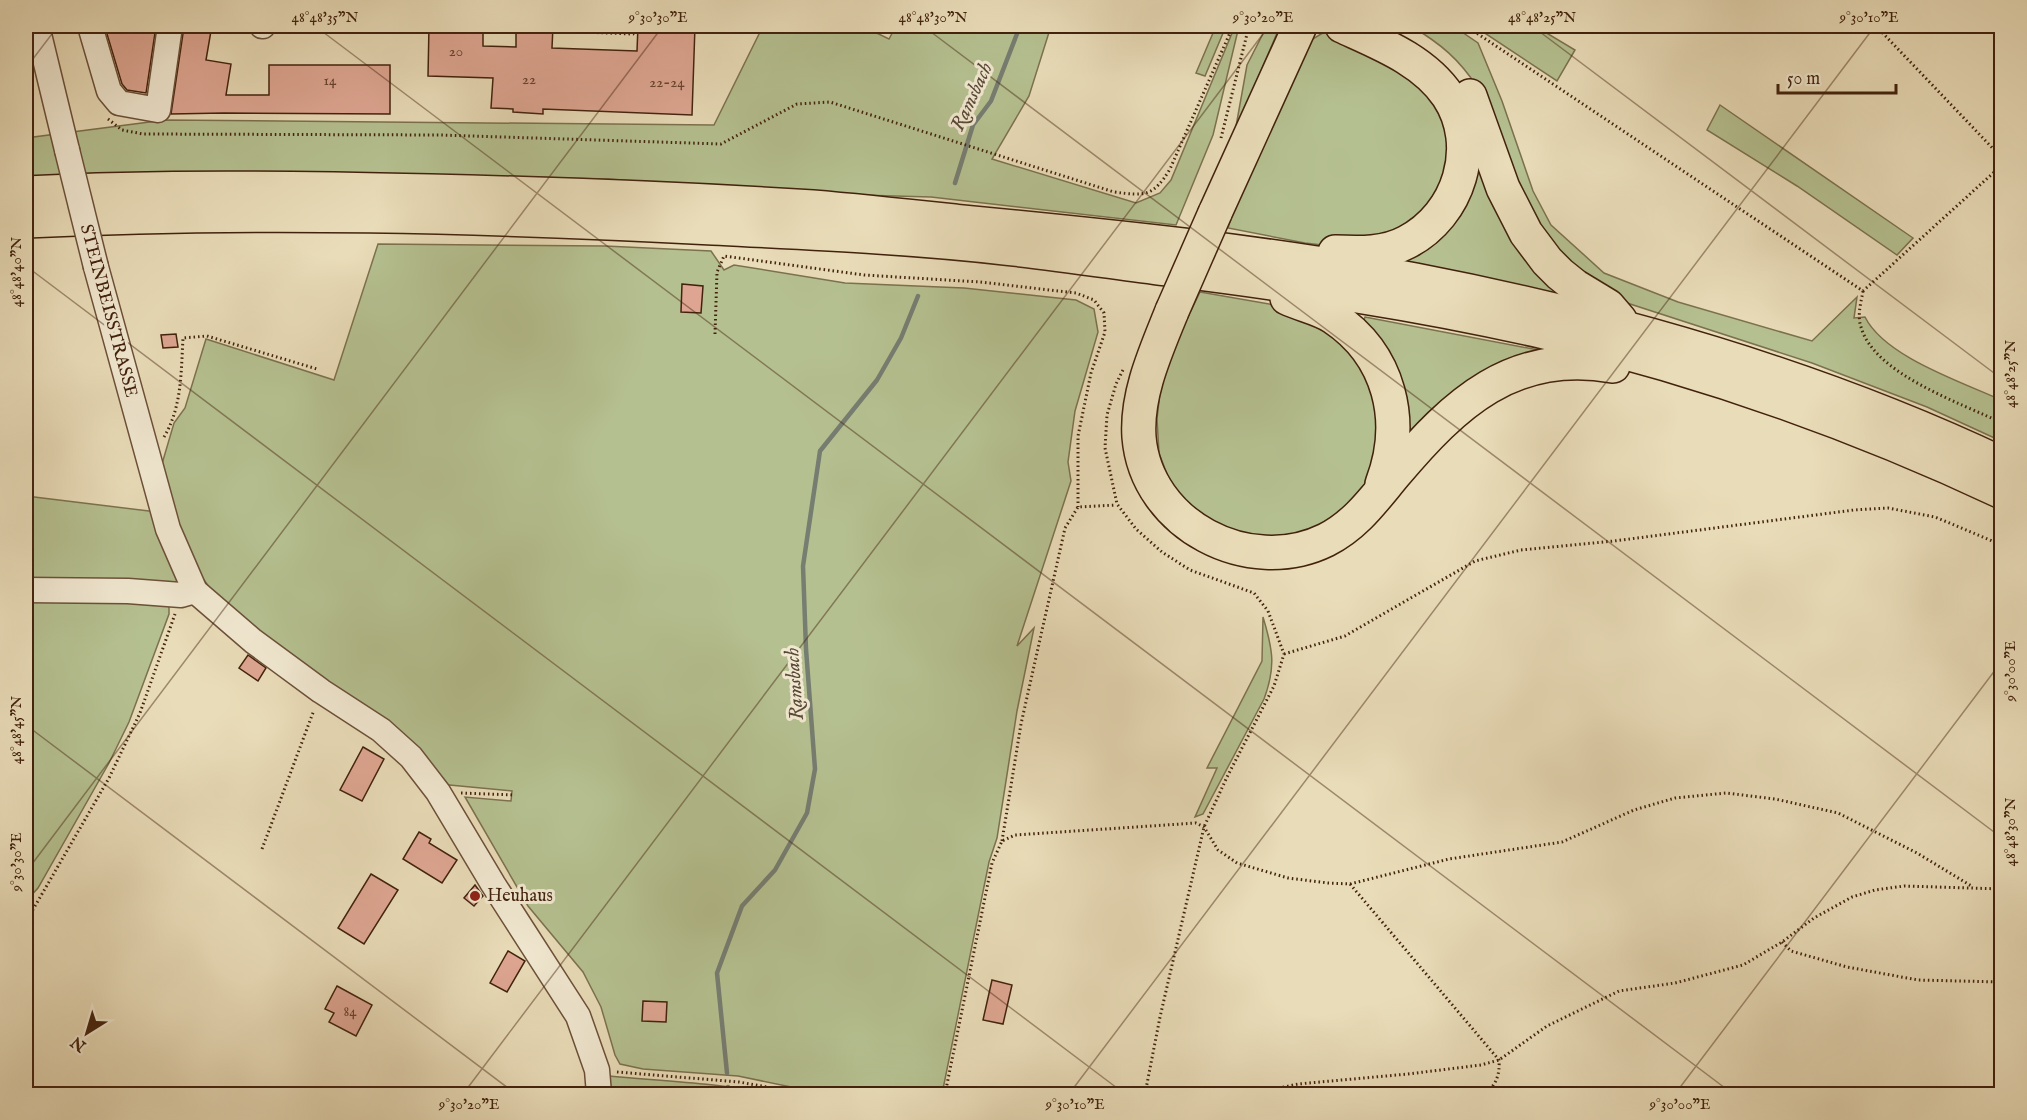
<svg xmlns="http://www.w3.org/2000/svg" width="2027" height="1120" viewBox="0 0 2027 1120" font-family="'IM FELL English',serif">
  <rect width="100%" height="100%" fill="#e9dcb8"/>
  <filter id="stains"><feTurbulence type="fractalNoise" baseFrequency=".00333" numOctaves="4"/><feColorMatrix values="0 0 0 0 .2 0 0 0 0 .09 0 0 0 0 .02 0 0 0 .5 -.17"/></filter>
  <radialGradient id="worn" r=".72"><stop offset=".6" stop-color="#630" stop-opacity="0"/><stop offset="1" stop-color="#630" stop-opacity=".3"/></radialGradient>
  <g fill="#b5c090" stroke="#7c714e" stroke-width="1.5">
    <polygon points="763,26 862,26 889,39 896,26 1051,26 1029,96 992,159 1136,203 1160,193 1171,180 1235,26 1239,26 1213,135 1176,225 931,197 823,194 608,179 408,174 26,177 26,138 165,120 714,125"/>
    <polygon points="1216,26 1226,26 1205,76 1196,73"/>
    <polygon points="1267,26 1280,26 1235,132 1247,65"/>
    <path d="M1411,26H1453L1478,43L1502,101L1533,191L1551,225L1604,273L1678,302L1812,341L1857,297L1854,318L1865,317C1885,357 1962,382 2001,400V441L1927,407L1812,363L1624,302L1589,284L1539,234L1478,88C1459,59 1441,44 1411,26Z"/>
    <polygon points="1474,26 1535,26 1575,50 1557,81"/>
    <polygon points="1326,31 1336,32 1375,49 1439,99 1457,164 1415,228 1339,247 1305,243 1228,228 1236,202 1311,40"/>
    <polygon points="1405,40 1558,289 1555,293 1393,260 1474,163"/>
    <polygon points="1720,105 1913,238 1897,255 1797,186 1707,130"/>
    <polygon points="378,244 605,246 711,251 724,270 734,265 845,283 964,288 1076,300 1094,309 1098,332 1075,411 1068,462 1071,481 1017,646 1034,628 1017,711 997,838 989,862 942,1094 825,1094 738,1076 643,1069 620,1064 615,1055 601,1007 583,972 528,906 465,797 511,801 512,791 439,784 217,598 191,562 159,474 174,423 185,408 206,339 334,380"/>
    <polygon points="1200,292 1298,309 1355,349 1382,411 1372,477 1331,524 1300,537 1247,539 1190,508 1170,482 1159,453 1157,419 1161,384 1174,346"/>
    <polygon points="1365,317 1559,354 1402,455 1362,326"/>
    <polygon points="26,496 157,512 181,587 26,582"/>
    <polygon points="26,597 169,602 169,614 129,722 109,763 38,888 26,901"/>
    <path d="M1263,617C1273,650 1276,667 1264,699L1203,814L1195,817L1217,768H1207L1262,661Z"/>
    <path d="M609,1076C663,1081 719,1083 771,1094H606Z"/>
  </g>
  <g fill="none" stroke-linecap="round" stroke-linejoin="round">
    <g stroke="#767d71" stroke-width="4.5">
      <polyline points="955,183 973,125 991,101 1020,26"/>
      <polyline points="727,1073 717,973 742,906 775,870 807,813 815,769 806,649 803,566 820,451 877,380 901,338 918,296"/>
      <polyline points="728,1087 729,1094"/>
    </g>
  </g>
  <g fill="#dea692" stroke="#42220d" stroke-width="1.5">
    <polygon points="108,26 156,26 146,93 127,90 122,84 107,34"/>
    <polygon points="429,26 483,26 483,46 516,47 516,26 553,26 552,48 637,51 638,26 695,26 692,115 543,109 543,114 513,112 513,109 491,108 493,78 428,76"/>
    <polygon points="184,27 211,31 206,60 231,64 226,95 269,95 269,65 390,65 390,114 224,113 171,114"/>
    <polygon points="682,284 703,286 701,313 681,312"/>
    <polygon points="176,334 178,347 163,348 161,335"/>
    <polygon points="248,655 266,668 258,681 239,668"/>
    <polygon points="363,747 384,759 362,801 340,790"/>
    <polygon points="419,832 431,839 429,843 457,860 442,883 403,859"/>
    <polygon points="371,874 398,890 364,944 338,928"/>
    <polygon points="475,885 483,896 474,906 464,898"/>
    <polygon points="508,951 525,961 507,992 490,983"/>
    <polygon points="992,980 1012,985 1003,1024 983,1020"/>
    <polygon points="337,986 372,1005 356,1036 329,1022 334,1013 325,1009"/>
    <polygon points="643,1001 667,1002 666,1022 642,1021"/>
  </g>
  <g fill="none" stroke-linecap="round" stroke-linejoin="round">
    <defs>
      <g id="minor">
        <polyline points="37,26 67,150"/>
        <polyline points="90,26 109,91 119,103 158,110 170,26"/>
        <polyline points="262,26 263,26"/>
        <polyline points="96,267 168,529 195,591 253,641 321,691 381,730 411,757 438,792 493,884 578,1016 597,1070 599,1094"/>
        <polyline points="26,590 128,591 181,595 195,591"/>
      </g>
      <g id="highway">
        <polyline points="1470,96 1503,188 1526,233 1547,261 1560,274 1575,286 1608,306 1620,320"/>
        <path d="M26,193C160,186 295,188 430,191C557,194 686,199 813,207C860,211 907,216 954,221C1108,236 1263,251 1415,280C1617,319 1816,376 2002,464"/>
        <polyline points="1215,213 1300,26"/>
        <path d="M26,221C255,210 484,216 713,228C810,233 908,237 1005,248C1059,254 1112,262 1166,269C1293,285 1419,303 1544,332C1702,369 1855,423 2002,492"/>
        <path d="M1335,252C1360,253 1385,254 1407,242C1459,215 1481,146 1448,96C1424,60 1379,43 1342,26"/>
        <path d="M1287,298C1302,305 1319,308 1333,317C1390,355 1406,421 1382,484"/>
        <path d="M1172,311C1156,351 1136,394 1139,437C1146,525 1249,578 1326,540C1356,525 1374,499 1395,474C1454,404 1513,348 1613,366"/>
      </g>
    </defs>
    <use href="#minor" stroke="#6c5038" stroke-width="27"/>
    <use href="#highway" stroke="#42220d" stroke-width="36"/>
    <g stroke="#42220d" stroke-width="3" stroke-dasharray="1.5 3" stroke-linecap="butt">
      <polyline points="557,26 557,31 633,34 634,26"/>
      <polyline points="1466,26 1863,291 2002,165"/>
      <polyline points="1876,26 2002,158"/>
      <path d="M108,119L122,130L143,134L440,135L721,144L797,104L830,102L1114,192C1145,196 1153,197 1170,169L1233,26"/>
      <polyline points="1221,138 1249,26"/>
      <path d="M1863,291C1861,303 1857,315 1861,327C1874,374 1961,403 2002,423"/>
      <polyline points="715,334 717,272 724,256 864,275 980,282 1076,293 1094,300 1104,313 1105,332 1091,373 1078,436 1078,507"/>
      <polyline points="1123,370 1116,384 1107,415 1105,448 1117,504 1136,529 1162,552 1190,570 1254,593 1268,611 1284,654 1274,686 1227,777 1204,827 1160,1017 1145,1094"/>
      <path d="M164,437C182,407 181,372 183,338L207,336L317,369"/>
      <polyline points="1284,654 1345,636 1475,561 1521,550 1614,541 1854,510 1888,508 1935,517 2002,545"/>
      <polyline points="461,793 515,795"/>
      <polyline points="1002,841 1021,724 1065,528 1078,507 1116,505"/>
      <polyline points="262,849 314,710"/>
      <path d="M1350,884L1499,1060C1500,1075 1496,1085 1485,1094"/>
      <polyline points="26,910 31,913 109,778 140,713 175,614"/>
      <polyline points="1782,942 1791,951 1847,967 1918,980 2002,982"/>
      <polyline points="617,1072 739,1082 806,1094"/>
      <polyline points="945,1094 992,863 1002,841 1015,835 1196,823 1204,827 1218,850 1237,863 1288,878 1328,883 1350,884 1449,859 1562,842 1634,810 1675,798 1726,793 1775,799 1838,813 1917,853 1973,887"/>
      <polyline points="1252,1094 1298,1084 1408,1074 1481,1065 1499,1060 1547,1026 1619,991 1675,983 1743,965 1782,942 1814,918 1852,897 1875,890 1904,886 2002,889"/>
      <polyline points="1987,1094 2002,1092"/>
    </g>
    <use href="#minor" stroke="#f1e8d1" stroke-width="24"/>
    <use href="#highway" stroke="#e9dcb8" stroke-width="33"/>
    <defs>
      <polyline id="minor-bridge" points="67,150 96,267"/>
      <polyline id="highway-bridge" points="1172,311 1215,213"/>
    </defs>
    <use href="#minor-bridge" stroke="#6c5038" stroke-width="27" stroke-linecap="butt"/>
    <use href="#highway-bridge" stroke="#42220d" stroke-width="36" stroke-linecap="butt"/>
    <use href="#minor-bridge" stroke="#f1e8d1" stroke-width="24"/>
    <use href="#highway-bridge" stroke="#e9dcb8" stroke-width="33"/>
  </g>
  <path fill="none" stroke="#42220d" stroke-width="1.5" stroke-opacity="0.45" d="M315,26L1733,1094M923,26L2002,838M1532,26L2002,379M26,68L58,26M26,266L1125,1094M26,725L516,1094M26,872L663,26M463,1094L1269,26M1069,1094L1875,26M1675,1094L2002,661"/>
  <circle fill="#8f2418" stroke="#f1e8d1" stroke-width="2" cx="475" cy="896" r="6"/>
  <g text-anchor="middle" dominant-baseline="central" stroke-width="6" stroke-linejoin="round" paint-order="stroke">
    <g font-size="15" fill="#69432e">
      <text x="456" y="51">20</text>
      <text x="529" y="79">22</text>
      <text x="330" y="80">14</text>
      <text x="667" y="82">22-24</text>
      <text x="350" y="1011">84</text>
    </g>
    <g font-size="18" fill="#42220d" stroke="#f1e8d1">
      <text transform="translate(108 311) rotate(75)">STEINBEISSTRASSE</text>
    </g>
    <g font-size="18" fill="#42220d" stroke="#f1e8d1" text-anchor="start">
      <text x="487" y="896">Heuhaus</text>
    </g>
    <g font-size="20" font-style="italic" fill="#584837" stroke="#f1e8d1">
      <text transform="translate(972 97) rotate(-65)">Ramsbach</text>
      <text transform="translate(795 684) rotate(-94)">Ramsbach</text>
    </g>
  </g>
  <rect width="2027" height="1120" fill="none" stroke="#e9dcb8" stroke-width="66"/>
  <g transform="translate(87 1033) rotate(217)" stroke="#f1e8d1" stroke-width="4.5" paint-order="stroke">
  <path d="M0-4.5L10 22L0 15L-10 22Z" fill="#42220d"/>
  <text y="-9" font-size="16" font-weight="bold" text-anchor="middle" fill="#42220d">N</text>
  </g>
  <path d="M1778 84v9h118v-9" fill="none" stroke="#42220d" stroke-width="3"/>
  <text x="1787" y="84" font-size="18" fill="#42220d" stroke="#f1e8d1" stroke-width="4.5" paint-order="stroke">50 m</text>
  <rect x="33" y="33" width="1961" height="1054" fill="none" stroke="#42220d" stroke-width="2"/>
  <g font-size="15" text-anchor="middle" fill="#42220d">
    <text x="325" y="22">48°48'35"N</text>
    <text x="658" y="22">9°30'30"E</text>
    <text x="933" y="22">48°48'30"N</text>
    <text x="1263" y="22">9°30'20"E</text>
    <text x="1542" y="22">48°48'25"N</text>
    <text x="1869" y="22">9°30'10"E</text>
    <text transform="translate(16 272) rotate(-90)" y="5">48°48'40"N</text>
    <text transform="translate(2010 374) rotate(-90)" y="5">48°48'25"N</text>
    <text transform="translate(2010 671) rotate(-90)" y="5">9°30'00"E</text>
    <text transform="translate(16 730) rotate(-90)" y="5">48°48'45"N</text>
    <text transform="translate(2010 832) rotate(-90)" y="5">48°48'30"N</text>
    <text transform="translate(16 862) rotate(-90)" y="5">9°30'30"E</text>
    <text x="469" y="1109">9°30'20"E</text>
    <text x="1075" y="1109">9°30'10"E</text>
    <text x="1680" y="1109">9°30'00"E</text>
  </g>
  <rect width="100%" height="100%" filter="url(#stains)"/>
  <rect width="100%" height="100%" fill="url(#worn)"/>
</svg>
